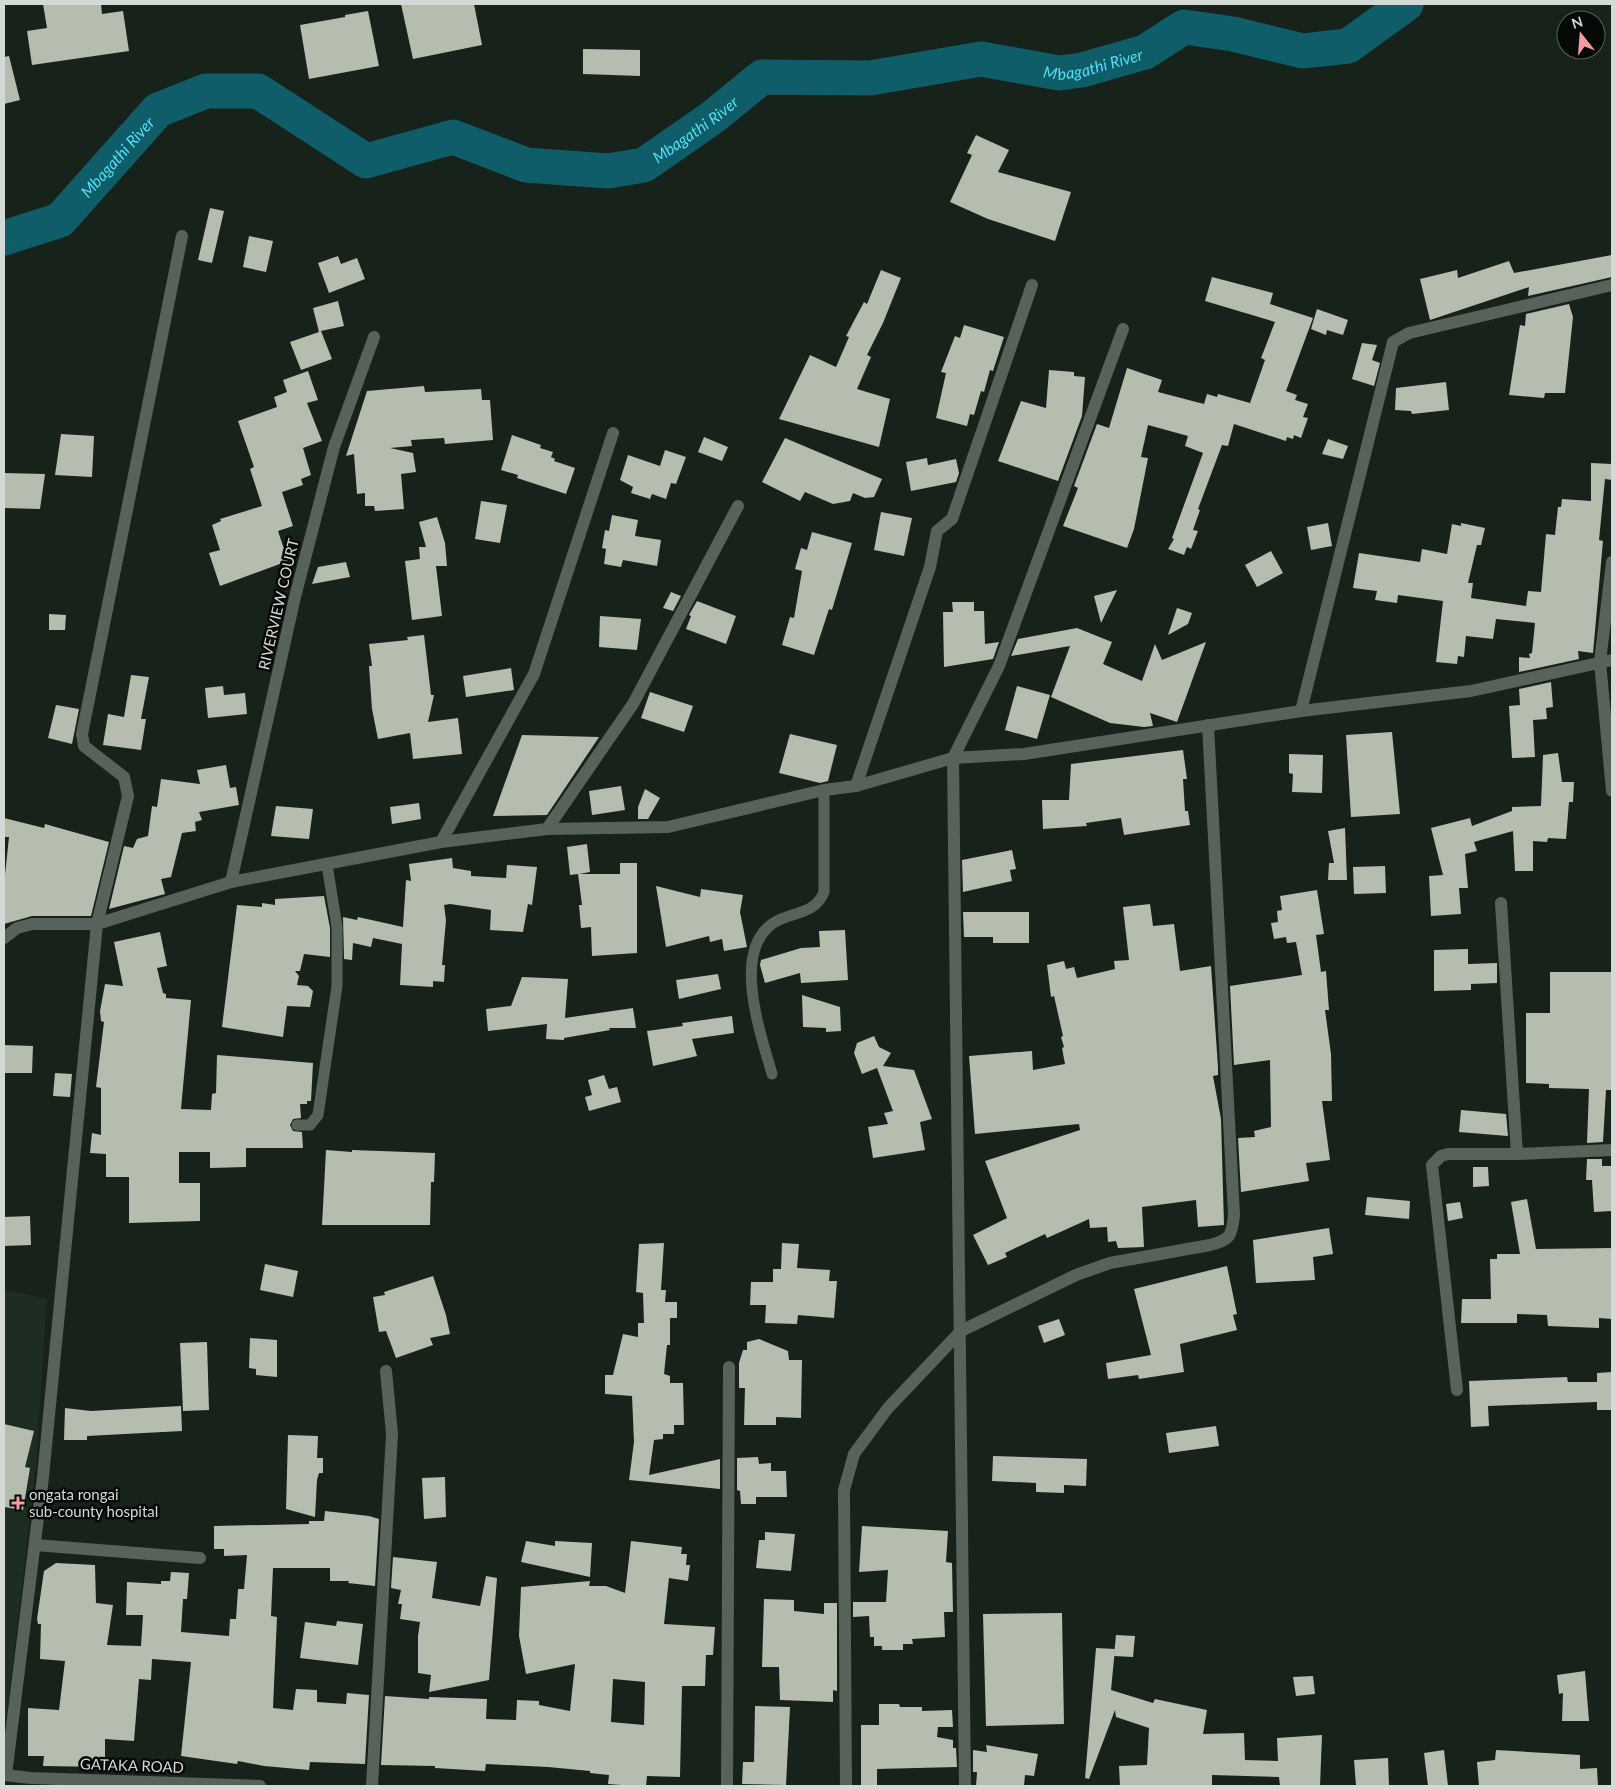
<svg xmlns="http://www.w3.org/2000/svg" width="1616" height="1790" viewBox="0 0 1616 1790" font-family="Lato,sans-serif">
  <rect width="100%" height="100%" fill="#17221a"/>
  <polygon fill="#1d2d22" points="4,1290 47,1298 36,1464 4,1741"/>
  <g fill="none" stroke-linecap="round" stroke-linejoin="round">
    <path stroke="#0f5d69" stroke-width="35" id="s1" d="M4,238L60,220L158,110L206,91H258L366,161L453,137L526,165L608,171L644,165L713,117L762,77L870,78L981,59L1059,73L1082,70L1145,52L1184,27L1233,34L1303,51L1348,46L1406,4"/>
  </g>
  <g fill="#b6bcae" fill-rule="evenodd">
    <polygon points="43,4 101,4 102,14 123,11 129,51 32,65 27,31 47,28"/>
    <polygon points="401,4 474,4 482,45 413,59"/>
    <polygon points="368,11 379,66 309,79 300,25 345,17 345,15"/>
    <polygon points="583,49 640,50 640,76 583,74"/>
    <polygon points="9,56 20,100 4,104 4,57"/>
    <polygon points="976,135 1009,150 998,172 1071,192 1055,241 988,219 950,202 972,155 967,153"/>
    <polygon points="210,208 224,211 212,263 198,260"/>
    <polygon points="249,236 273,241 266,272 243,267"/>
    <polygon points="1612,255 1612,277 1528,296 1529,287 1430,320 1420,279 1457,270 1458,278 1509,261 1514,273"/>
    <polygon points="338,256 341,264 357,258 365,279 329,293 318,263"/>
    <polygon points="881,270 901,278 883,323 867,355 871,357 857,389 890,399 879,447 779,419 810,355 836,367 849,337 846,336 864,302 867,304"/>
    <polygon points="1212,277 1273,293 1270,304 1313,318 1286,391 1297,395 1295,400 1308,404 1303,417 1308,418 1301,438 1294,435 1293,439 1287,437 1286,441 1234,424 1228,446 1222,445 1198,509 1200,510 1193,530 1198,531 1191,549 1187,547 1184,555 1168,549 1174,539 1172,538 1203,453 1185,446 1188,436 1148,425 1141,457 1148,458 1134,529 1127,548 1063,526 1078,488 1074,486 1097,424 1109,428 1127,368 1162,380 1158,392 1204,404 1207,394 1217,397 1218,394 1250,403 1265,360 1261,358 1275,322 1205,301"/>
    <polygon points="338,301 344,326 321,331 332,359 301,370 290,342 319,332 313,308"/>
    <polygon points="1569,304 1573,317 1565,393 1545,393 1544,398 1509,395 1520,325 1525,326 1526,314"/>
    <polygon points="1317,309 1348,320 1343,335 1327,330 1326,335 1311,329"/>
    <polygon points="964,325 1004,337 993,371 990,370 984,392 981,391 974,415 970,414 967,426 936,418 946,373 941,372 955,336 960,338"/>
    <polygon points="1362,343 1377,345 1372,360 1380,363 1374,386 1352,379"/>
    <polygon points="1049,370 1074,372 1074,376 1085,377 1082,416 1058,481 998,461 1021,401 1046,408"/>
    <polygon points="308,371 318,400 307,403 322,441 303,448 311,475 301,479 303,485 282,492 293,526 278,531 288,561 220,586 209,553 220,550 212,525 221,521 220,519 262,506 250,469 254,467 238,421 277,407 274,397 287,392 283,380"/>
    <polygon points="1446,382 1449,410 1412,414 1411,411 1395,410 1396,388"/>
    <polygon points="424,386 425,392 481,389 482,400 490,400 493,440 445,444 444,438 411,440 412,446 390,448 413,453 416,472 401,474 404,509 375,511 374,506 365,506 365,493 357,494 354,454 346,456 367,391"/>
    <polygon points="61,434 94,436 92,477 55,475"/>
    <polygon points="512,435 541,445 540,448 553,452 551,457 555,459 554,461 575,468 566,494 517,478 518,475 501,470"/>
    <polygon points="704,437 728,447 722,461 698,452"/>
    <polygon points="785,438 882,479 874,497 865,498 853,493 850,501 833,504 805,492 800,501 762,482"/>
    <polygon points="1328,439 1348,446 1343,459 1322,454"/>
    <polygon points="665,450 686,457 676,484 671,483 666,499 652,494 650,499 631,493 633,487 620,480 628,455 660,466"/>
    <polygon points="927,458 928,465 956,459 959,473 956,482 911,491 906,462"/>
    <polygon points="1591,463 1612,464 1612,480 1605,479 1599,540 1603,541 1593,653 1578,651 1579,659 1519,672 1519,657 1530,658 1529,654 1532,653 1535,623 1496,619 1493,639 1466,636 1464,657 1458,656 1457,664 1436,662 1443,601 1398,595 1397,603 1375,600 1377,591 1353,588 1359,553 1420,562 1422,549 1447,554 1452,524 1461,526 1461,523 1485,528 1481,545 1477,545 1468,583 1473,583 1471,598 1526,606 1528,591 1541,592 1546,534 1555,535 1558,507 1561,507 1562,499 1591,501"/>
    <polygon points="4,473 45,474 40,509 4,508"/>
    <polygon points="481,501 507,505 500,543 475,539"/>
    <polygon points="881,512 912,518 904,556 874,550"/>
    <polygon points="612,515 638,520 635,536 661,540 657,566 623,560 621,567 604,564 606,549 602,548 605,530 609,531"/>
    <polygon points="437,517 445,543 447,566 436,566 442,616 412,620 405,561 420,559 419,547 426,547 419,522"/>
    <polygon points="1328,523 1332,546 1311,550 1307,527"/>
    <polygon points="812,532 852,543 832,610 829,609 814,655 782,645 790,617 794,618 802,571 795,569 801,548 807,550"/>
    <polygon points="1271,551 1283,573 1257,587 1245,565"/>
    <polygon points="346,562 350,577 312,584 318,567"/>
    <polygon points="1117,590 1101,623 1094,596"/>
    <polygon points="671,592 681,596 673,611 663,608"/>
    <polygon points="697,601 736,616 726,644 686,629 691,616 689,615"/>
    <polygon points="952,602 974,602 974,611 984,611 985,644 999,642 993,659 944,667 943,612 953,612"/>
    <polygon points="1177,608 1192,613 1188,624 1168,635"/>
    <polygon points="49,614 66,615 65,630 49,630"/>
    <polygon points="600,616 641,619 637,650 599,647"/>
    <polygon points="1077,628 1112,642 1103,664 1142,681 1155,644 1162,660 1206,642 1177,722 1150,713 1153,726 1144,727 1110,723 1051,697 1070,646 1011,656 1018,639"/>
    <polygon points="424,635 431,695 434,695 428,722 458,718 462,754 413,759 410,733 378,739 372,709 369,666 372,666 369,644 408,640 407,637"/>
    <polygon points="511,668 514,690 466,697 463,676"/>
    <polygon points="131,675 149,677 141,719 146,719 141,750 103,745 108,714 124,717"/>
    <polygon points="1551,682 1553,707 1546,708 1547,719 1533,720 1535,757 1512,758 1509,706 1520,705 1519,689"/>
    <polygon points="223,686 224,695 245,693 247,714 208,718 205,688"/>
    <polygon points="1017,686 1050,695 1037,739 1005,730"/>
    <polygon points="650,692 693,706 684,732 641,718"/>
    <polygon points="56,705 79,709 72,744 48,738"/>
    <polygon points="1392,732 1400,814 1351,817 1346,735"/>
    <polygon points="790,734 837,745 828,781 820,783 779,773"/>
    <polygon points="522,735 599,737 547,815 493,816"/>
    <polygon points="1183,750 1187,779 1183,779 1185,811 1188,811 1190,825 1124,835 1121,818 1086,823 1087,826 1043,829 1042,800 1069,800 1071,764"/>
    <polygon points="1558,753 1562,782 1574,782 1573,802 1569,802 1566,839 1548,838 1547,842 1533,841 1533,871 1515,871 1513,831 1474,842 1477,851 1465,854 1468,888 1459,888 1461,914 1431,916 1429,876 1443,875 1431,828 1470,818 1472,826 1512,811 1512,807 1541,806 1543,755"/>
    <polygon points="1289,754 1323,755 1322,793 1292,792 1293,774 1289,773"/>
    <polygon points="226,765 230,788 236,787 239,805 199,812 202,820 195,822 196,831 182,833 171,877 161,879 165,894 109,909 124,846 133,848 137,839 148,836 152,806 157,807 161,779 200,784 197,770"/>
    <polygon points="621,786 625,810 592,815 589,791"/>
    <polygon points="645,789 660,798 648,819 638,819 638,807"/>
    <polygon points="419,803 421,819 392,824 390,807"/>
    <polygon points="276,806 313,809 309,839 271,836"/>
    <polygon points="4,818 44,828 45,824 52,826 109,842 91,916 32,916 4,924 4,884 9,837 4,837"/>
    <polygon points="1345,828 1347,880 1328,880 1329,863 1334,863 1328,831"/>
    <polygon points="587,844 590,872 579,874 620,874 620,863 637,863 637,953 592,956 591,927 581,928 579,905 582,905 578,874 570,875 567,847"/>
    <polygon points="1012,850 1016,869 1010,870 1012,881 963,892 962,860"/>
    <polygon points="452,858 453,868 471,871 471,876 506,878 507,865 537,867 532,905 528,904 523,932 490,930 491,910 450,904 444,905 446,920 442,965 445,965 444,982 433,981 433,987 400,985 402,944 373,938 371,947 353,943 352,960 344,959 343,917 357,920 358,917 403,927 406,880 411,881 409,864"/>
    <polygon points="1385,866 1386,893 1354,894 1353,867"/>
    <polygon points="656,886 700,897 701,889 743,895 740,912 747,947 724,951 722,939 710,942 709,936 666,947"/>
    <polygon points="1317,890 1324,934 1316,935 1321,972 1326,971 1329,1010 1325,1010 1331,1054 1332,1101 1322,1101 1330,1160 1306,1163 1309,1181 1241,1192 1238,1138 1255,1137 1254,1131 1271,1127 1270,1060 1234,1065 1230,986 1302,975 1296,942 1287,943 1286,937 1274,939 1271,923 1278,922 1277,911 1282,910 1280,896"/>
    <polygon points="324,896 330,928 330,957 304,954 300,971 295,971 299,976 297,985 308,986 313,991 310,1007 287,1006 283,1037 222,1027 237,905 262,907 262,903 275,905 275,899"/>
    <polygon points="1150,904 1153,926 1174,924 1180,971 1211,966 1218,1067 1218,1075 1213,1076 1221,1119 1224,1225 1198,1227 1196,1200 1142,1207 1144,1247 1118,1248 1116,1241 1108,1242 1107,1227 1090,1228 1089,1219 1047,1238 1045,1234 1005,1253 1007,1257 988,1265 973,1235 1007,1218 985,1161 1080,1130 1079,1124 975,1134 969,1056 1032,1051 1033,1070 1065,1064 1062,1048 1064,1047 1061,1037 1063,1036 1054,996 1051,997 1047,965 1064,961 1066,969 1074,967 1077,978 1115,969 1114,961 1129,960 1123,907"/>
    <polygon points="963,912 1029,912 1029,943 993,943 993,937 964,937"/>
    <polygon points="845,930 848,980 801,983 800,973 765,983 760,965 761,960 801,948 820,947 819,931"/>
    <polygon points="160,932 167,966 157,968 163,993 166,994 166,998 191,1000 181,1109 211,1110 212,1094 216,1093 217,1055 313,1063 311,1101 307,1101 307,1104 300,1104 301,1118 293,1119 290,1125 293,1131 302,1132 303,1148 246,1148 246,1167 210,1168 210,1152 179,1152 179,1183 200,1183 200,1221 129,1223 129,1177 106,1177 106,1154 90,1153 92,1133 101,1135 101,1088 96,1087 104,1022 101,1021 100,1011 105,984 123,986 114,942"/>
    <polygon points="1468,949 1468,964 1497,963 1497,983 1471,984 1471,990 1434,991 1434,950"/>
    <polygon points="1550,972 1612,972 1612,1090 1606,1090 1603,1142 1587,1143 1589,1089 1549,1088 1549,1084 1526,1083 1526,1013 1550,1013"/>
    <polygon points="718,974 721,989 679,999 676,980"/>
    <polygon points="522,977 568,979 565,1018 633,1008 636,1028 609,1028 610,1030 564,1038 564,1040 546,1039 547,1024 488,1031 486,1009 511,1006"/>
    <polygon points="802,995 840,1007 841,1031 826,1032 826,1028 803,1027"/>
    <polygon points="732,1016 734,1033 692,1039 697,1056 653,1066 647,1031 683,1026 682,1023"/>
    <polygon points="874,1036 879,1047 891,1053 883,1066 914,1070 932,1119 920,1122 925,1150 873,1158 868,1127 888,1124 884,1113 893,1111 877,1068 862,1074 854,1053 857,1043"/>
    <polygon points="4,1045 33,1046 32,1073 4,1073"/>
    <polygon points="55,1073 72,1074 70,1097 53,1096"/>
    <polygon points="604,1075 609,1089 617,1087 621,1102 589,1111 585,1097 592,1095 588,1080"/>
    <polygon points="1461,1110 1506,1114 1508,1136 1459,1132"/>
    <polygon points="326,1150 352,1152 352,1150 435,1153 434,1182 431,1182 430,1225 322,1225"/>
    <polygon points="1587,1159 1602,1159 1602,1166 1612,1166 1612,1211 1594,1212 1592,1180 1586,1180"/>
    <polygon points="1473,1167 1488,1167 1489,1186 1473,1187"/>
    <polygon points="1367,1197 1410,1201 1409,1219 1365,1215"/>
    <polygon points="1527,1199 1536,1249 1612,1248 1612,1319 1599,1318 1599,1328 1548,1326 1547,1315 1517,1314 1517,1323 1461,1323 1462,1299 1491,1299 1490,1259 1497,1259 1497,1254 1520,1254 1511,1202"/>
    <polygon points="1460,1202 1463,1218 1448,1221 1446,1204"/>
    <polygon points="30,1216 31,1245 4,1246 4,1217"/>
    <polygon points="1329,1228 1333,1254 1313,1257 1315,1280 1256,1283 1253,1240"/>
    <polygon points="664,1243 661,1290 666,1290 665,1302 677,1302 677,1318 670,1318 670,1345 667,1345 664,1374 670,1376 670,1383 683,1383 684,1425 674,1425 674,1434 663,1434 663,1439 654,1440 649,1475 720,1459 720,1489 629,1480 634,1442 632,1396 605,1394 605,1375 613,1375 623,1334 638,1337 638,1323 644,1323 643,1293 636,1292 639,1244"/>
    <polygon points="782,1243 799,1244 797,1268 830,1270 829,1281 837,1281 834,1318 798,1315 797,1324 765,1323 766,1305 750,1305 751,1282 773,1282 773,1269 781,1269"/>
    <polygon points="265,1264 298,1271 293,1297 260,1290"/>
    <polygon points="1227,1266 1237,1314 1233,1315 1237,1330 1180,1344 1184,1372 1139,1379 1138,1375 1108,1379 1106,1363 1151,1355 1134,1289"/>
    <polygon points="433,1276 446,1315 450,1334 430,1338 433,1345 396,1358 386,1331 379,1332 373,1297 385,1295 384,1292"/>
    <polygon points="1059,1319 1065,1335 1044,1343 1038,1326"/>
    <polygon points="250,1338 277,1340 277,1377 256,1375 256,1369 249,1368"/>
    <polygon points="759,1339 788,1351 789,1360 802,1360 801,1418 776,1417 776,1425 744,1425 745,1388 739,1388 739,1363 743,1350 747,1350 747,1342"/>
    <polygon points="207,1342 209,1410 183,1411 180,1343"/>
    <polygon points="1612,1372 1612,1410 1597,1410 1597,1402 1488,1406 1489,1426 1471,1427 1469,1381 1567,1377 1568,1382 1597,1382 1597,1373"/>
    <polygon points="181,1406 182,1431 87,1436 87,1440 64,1440 65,1408 91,1411"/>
    <polygon points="4,1424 34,1431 25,1467 30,1468 23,1510 4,1507"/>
    <polygon points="1216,1426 1219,1446 1169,1453 1166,1433"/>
    <polygon points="288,1435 318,1436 317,1458 323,1458 323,1473 319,1473 317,1480 315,1517 286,1509"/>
    <polygon points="993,1456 1087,1459 1086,1486 1064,1485 1064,1493 1036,1492 1036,1483 992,1481"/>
    <polygon points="758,1457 759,1464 771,1463 771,1471 786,1471 787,1497 756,1497 756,1504 741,1504 740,1491 737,1490 737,1458"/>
    <polygon points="445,1477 446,1517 424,1519 422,1478"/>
    <polygon points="325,1511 369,1516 379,1519 375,1586 348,1583 349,1581 330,1581 330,1568 273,1568 271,1616 277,1617 273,1708 293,1710 296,1689 317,1690 317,1702 346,1704 347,1693 369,1695 365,1764 310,1762 309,1770 264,1766 238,1761 237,1764 181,1756 191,1662 152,1659 151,1680 139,1679 134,1741 105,1739 105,1767 43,1766 44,1756 28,1756 28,1708 59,1710 65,1661 40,1659 41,1624 38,1624 37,1619 44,1571 56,1563 95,1565 96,1603 113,1605 107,1645 141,1646 143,1615 126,1615 127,1582 161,1584 161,1581 170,1581 171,1572 189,1573 187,1599 183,1599 181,1632 229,1636 230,1619 236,1619 238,1589 244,1589 247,1555 224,1556 224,1549 214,1549 214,1526 309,1524 309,1521 324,1521"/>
    <polygon points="862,1526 948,1531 946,1562 952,1563 953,1612 944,1612 945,1637 912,1639 913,1644 903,1644 903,1650 882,1650 882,1646 874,1646 874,1637 870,1637 869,1616 853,1617 853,1602 886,1602 888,1570 859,1572"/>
    <polygon points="765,1532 795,1534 791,1571 756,1568 759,1540 765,1540"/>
    <polygon points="526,1541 555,1546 555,1541 592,1543 590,1577 521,1562"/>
    <path d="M631,1541L682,1547L681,1554H687L686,1565H690L688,1581L669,1578L664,1624L715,1627L713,1655H706L705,1686H682L680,1777L647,1776L646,1786H635L608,1784L609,1775L590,1773V1771L548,1767L486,1764L485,1771L435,1768V1766L381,1765L385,1696L429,1699V1697L487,1699L486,1719L516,1720L517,1700L539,1701V1705L570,1711L575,1664L526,1674L519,1636L521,1587L590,1581L589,1586H606L625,1593ZM613,1679L645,1682L644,1725L611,1722Z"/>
    <polygon points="393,1557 437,1562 432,1598 480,1606 486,1576 497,1578 489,1680 429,1692 431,1675 418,1673 418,1636 420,1622 400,1619 402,1604 398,1604 401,1590 391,1588"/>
    <polygon points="764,1599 794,1600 794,1611 824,1614 824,1603 837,1603 837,1691 833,1690 833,1702 780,1700 779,1667 762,1667"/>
    <polygon points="1062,1613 1064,1724 986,1726 983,1614"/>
    <polygon points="337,1621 363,1624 358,1665 300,1658 305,1622 336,1626"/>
    <polygon points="1116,1635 1135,1636 1133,1657 1114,1656"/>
    <polygon points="1096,1648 1115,1649 1111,1690 1153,1703 1155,1699 1207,1710 1203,1734 1244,1733 1245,1760 1278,1761 1277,1738 1322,1735 1320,1786 1280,1786 1279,1777 1212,1775 1212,1786 1120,1786 1119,1766 1147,1765 1149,1728 1116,1717 1115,1710 1089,1779 1085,1778"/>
    <polygon points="1585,1671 1589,1721 1562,1721 1563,1693 1559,1694 1557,1675"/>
    <polygon points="1313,1676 1315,1694 1296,1696 1293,1677"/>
    <polygon points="879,1704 899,1704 900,1707 922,1707 922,1711 952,1710 953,1727 938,1727 937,1737 953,1740 953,1748 956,1748 957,1767 877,1769 877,1785 861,1785 861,1725 879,1725"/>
    <polygon points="755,1706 790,1707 786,1785 742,1784 743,1762 754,1762"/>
    <polygon points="986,1745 1038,1754 1034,1776 1025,1775 1024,1786 976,1786 977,1772 973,1772 973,1750 987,1752"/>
    <polygon points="1444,1750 1448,1786 1428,1786 1424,1753"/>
    <polygon points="1496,1750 1580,1755 1580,1769 1597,1768 1598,1786 1479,1786 1477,1762 1495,1760"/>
    <polygon points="1388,1758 1389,1786 1356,1786 1354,1760"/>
  </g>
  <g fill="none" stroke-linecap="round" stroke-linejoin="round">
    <g stroke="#57635a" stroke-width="11">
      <path d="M772,1074C761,1034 727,942 781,919C798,912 816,912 824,892V790"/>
      <polyline points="297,1125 310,1125 318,1115 337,986 337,927 327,865"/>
    </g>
    <g stroke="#57635a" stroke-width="12">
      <polyline points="1612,562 1600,662 1612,791"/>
      <polyline points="1301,711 1393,342 1409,333 1612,285"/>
      <polyline points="856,786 930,567 937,531 952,519 1032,285"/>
      <polyline points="547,829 633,704 738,506"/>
      <polyline points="441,842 534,674 613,433"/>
      <polyline points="231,882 295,597 334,447 374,337"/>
      <polyline points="1501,903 1517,1154 1612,1150"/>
      <polyline points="4,938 17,928 32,924 97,924 231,882 441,842 547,829 668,827 824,790 856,786 953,758 1024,754 1301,711 1471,691 1612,660"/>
      <polyline points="1457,1390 1432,1165 1441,1156 1448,1154 1517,1154"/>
      <polyline points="35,1545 200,1558"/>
      <polyline points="6,1775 43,1477 97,924 128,796 124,777 84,746 82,734 182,236"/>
      <polyline points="372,1786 392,1434 386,1371"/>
      <polyline points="727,1786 729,1367"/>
      <path d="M846,1786L844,1490L854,1454L888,1408L961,1331L1076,1275L1110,1263L1210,1245C1230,1240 1232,1236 1234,1215L1208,725"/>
      <polyline points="965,1786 953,758 999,666 1123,329"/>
    </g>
    <polyline stroke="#57635a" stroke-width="12" points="4,1775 31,1778 260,1786"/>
  </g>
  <path fill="#f49aa1" stroke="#060a07" stroke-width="2" d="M15.5 1495.5h5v5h5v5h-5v5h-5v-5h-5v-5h5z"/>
  <g text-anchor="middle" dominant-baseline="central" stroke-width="5" stroke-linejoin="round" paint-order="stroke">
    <g font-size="15" fill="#d3dad5" stroke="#060a07">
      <text transform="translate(278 604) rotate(-77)">RIVERVIEW COURT</text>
      <text transform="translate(132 1765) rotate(2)">GATAKA ROAD</text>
    </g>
    <g font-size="15" fill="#d3dad5" stroke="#060a07" text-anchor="start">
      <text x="29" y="1494">ongata rongai<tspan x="29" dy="17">sub-county hospital</tspan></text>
    </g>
    <g font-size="16" font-style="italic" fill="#55ddf3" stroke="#060a07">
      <text stroke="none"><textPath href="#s1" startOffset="1208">Mbagathi River</textPath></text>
      <text stroke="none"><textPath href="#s1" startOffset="788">Mbagathi River</textPath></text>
      <text stroke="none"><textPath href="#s1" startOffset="144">Mbagathi River</textPath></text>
    </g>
  </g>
  <rect width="1616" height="1790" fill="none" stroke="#d3dad5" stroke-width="10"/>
  <g transform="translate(1581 35) rotate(343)"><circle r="24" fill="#060a07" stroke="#585d59"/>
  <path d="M0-4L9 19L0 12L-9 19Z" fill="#f49aa1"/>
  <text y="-8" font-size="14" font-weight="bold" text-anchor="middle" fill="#d3dad5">N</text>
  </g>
</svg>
